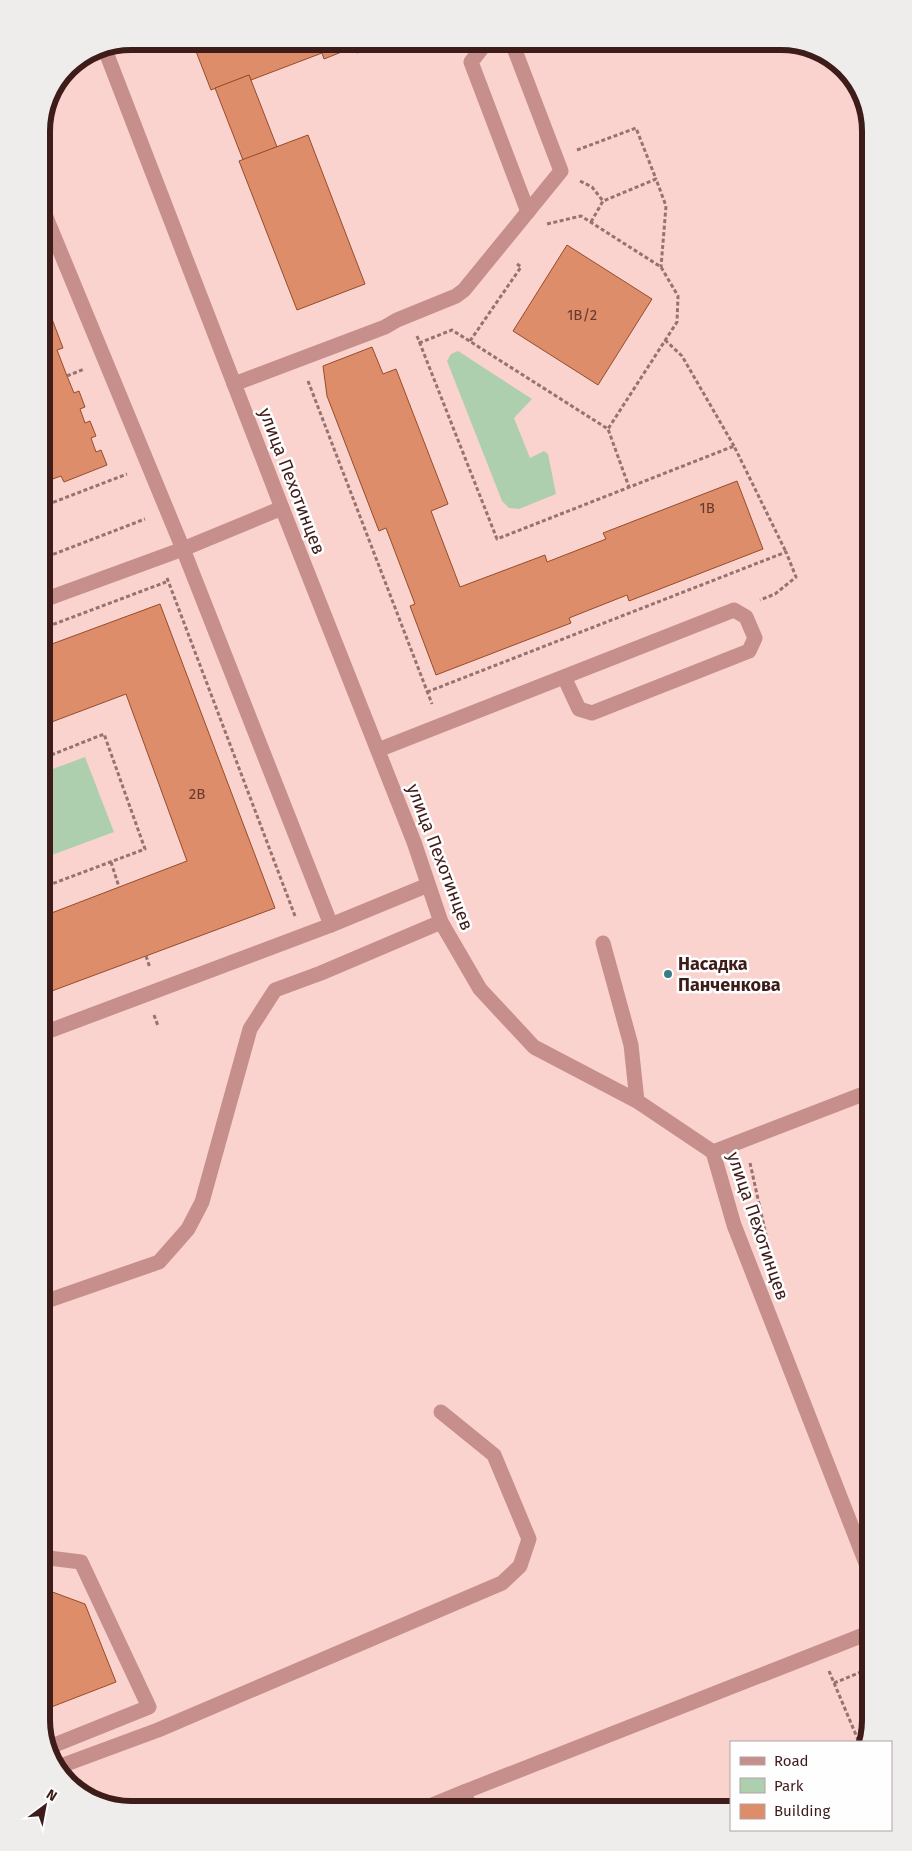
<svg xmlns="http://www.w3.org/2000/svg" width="912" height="1851" viewBox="0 0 912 1851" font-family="'Fira Sans',sans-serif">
  <rect width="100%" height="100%" fill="#fad3cf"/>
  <g fill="#aecfae">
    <polygon points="458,351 532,399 514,418 530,458 544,451 548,454 556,494 519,509 509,508 502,501 447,361 451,354"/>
    <polygon points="85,757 114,832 41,859 41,778 43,777 42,773"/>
  </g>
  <g fill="#dd8d69" stroke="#964c2a">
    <polygon points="192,41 386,41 357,53 354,47 324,59 322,53 251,80 249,75 211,90"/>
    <polygon points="249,75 277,147 243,160 215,88"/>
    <polygon points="308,135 365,284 297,310 239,161"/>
    <polygon points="567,245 652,299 598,385 513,331"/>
    <polygon points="41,310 46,321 52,319 63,348 57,350 67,376 74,393 79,391 85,407 80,409 85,423 90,421 96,436 91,438 96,452 101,450 107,465 64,482 61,476 47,481 49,486 41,489"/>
    <polygon points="372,347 383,374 396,369 448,504 431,511 460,587 545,555 547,562 606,539 603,533 737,481 763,549 629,601 627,595 569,618 571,623 436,675 410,606 415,604 386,528 379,531 327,396 323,366"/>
    <polygon points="160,604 275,908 41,995 41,917 187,861 126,694 41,726 41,648"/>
    <polygon points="47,1590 85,1604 116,1682 41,1711 41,1592"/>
  </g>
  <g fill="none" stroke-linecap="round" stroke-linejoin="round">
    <g stroke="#97726f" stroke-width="3" stroke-dasharray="4 2.5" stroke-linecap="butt">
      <polyline points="446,41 450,52"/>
      <polyline points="577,150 636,128 656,179"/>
      <polyline points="580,181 592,187 603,201"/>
      <polyline points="591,222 603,201 656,179 666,206 661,267"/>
      <polyline points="547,224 581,216 661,267 678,296 677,322 608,429"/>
      <polyline points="417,336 497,539 734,446 786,552"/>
      <polyline points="665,340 682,356 734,446"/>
      <polyline points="470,341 521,267 516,263"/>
      <polyline points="419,343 452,330 608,429 629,487"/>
      <polyline points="67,376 84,369"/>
      <polyline points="308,381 432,704"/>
      <polyline points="41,507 127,474"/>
      <polyline points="41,559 145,519"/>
      <polyline points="167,578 295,916"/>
      <polyline points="41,629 166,582"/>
      <polyline points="427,692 786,552 796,577 775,594 760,600"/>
      <polyline points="111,862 119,887"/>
      <polyline points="41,888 145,849 104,734 41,759"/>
      <polyline points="146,956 150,968"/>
      <polyline points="154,1015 158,1026"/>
      <polyline points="750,1163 768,1244"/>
      <polyline points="829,1671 859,1742"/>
      <polyline points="834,1683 871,1668"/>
    </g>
    <g stroke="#c78f8b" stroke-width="15">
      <polyline points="492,41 486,43 471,62 528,212"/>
      <polyline points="41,205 183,549 331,925"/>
      <polyline points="234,384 385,327 397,320 456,296 464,290 561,171 514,48 501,41"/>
      <polyline points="41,601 183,549 282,508"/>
      <polyline points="378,750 734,610 746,617 755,638 749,651 592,713 579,709 564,677"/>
      <polyline points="603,943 631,1045 637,1101"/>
      <polyline points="41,1034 331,925 428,885"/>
      <polyline points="41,1303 159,1262 188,1229 202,1202 250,1029 275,990 321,973 441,922"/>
      <polyline points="41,1557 81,1562 149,1707 47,1748"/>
      <polyline points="58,1767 158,1730 502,1583 520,1566 529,1539 494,1455 441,1412"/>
      <polyline points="420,1810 464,1792"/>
      <polyline points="471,1810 464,1792 871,1632"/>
    </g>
    <g stroke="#c78f8b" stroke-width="15">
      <polyline points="104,47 282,508 414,842 441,922 480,989 534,1047 637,1101 713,1152 734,1225 871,1576"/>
      <polyline points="713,1152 871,1091"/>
    </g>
  </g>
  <circle fill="#367e85" stroke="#fefefe" stroke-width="2" cx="668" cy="974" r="5"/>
  <g text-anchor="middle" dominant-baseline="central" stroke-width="5" stroke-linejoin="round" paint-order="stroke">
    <g font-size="15" fill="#66382e">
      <text x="582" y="315">1В/2</text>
      <text x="707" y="508">1В</text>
      <text x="197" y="794">2В</text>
    </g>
    <g font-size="18" fill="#3e1c1a" stroke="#fefefe">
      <text transform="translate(292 481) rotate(69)">улица Пехотинцев</text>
      <text transform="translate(440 857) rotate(69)">улица Пехотинцев</text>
      <text transform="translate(758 1226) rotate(71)">улица Пехотинцев</text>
    </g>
    <g font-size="18" font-weight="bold" fill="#3e1c1a" stroke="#fefefe" text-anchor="start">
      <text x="678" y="964">Насадка<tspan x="678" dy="21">Панченкова</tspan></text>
    </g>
  </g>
  <path d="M0 0H912V1851H0ZM131 50H781A81 81 0 0 1 862 131V1720A81 81 0 0 1 781 1801H131A81 81 0 0 1 50 1720V131A81 81 0 0 1 131 50Z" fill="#efecec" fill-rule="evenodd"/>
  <path fill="none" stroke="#3e1c1a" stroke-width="6" d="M131 50H781A81 81 0 0 1 862 131V1720A81 81 0 0 1 781 1801H131A81 81 0 0 1 50 1720V131A81 81 0 0 1 131 50Z"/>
  <rect x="730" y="1741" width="162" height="90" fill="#fefefe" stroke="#b1a4a3"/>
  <rect x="740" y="1757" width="25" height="8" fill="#c78f8b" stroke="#b1a4a3"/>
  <text x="774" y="1766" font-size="15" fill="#3e1c1a">Road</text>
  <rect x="740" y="1778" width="25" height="15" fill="#aecfae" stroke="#b1a4a3"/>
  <text x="774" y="1791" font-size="15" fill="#3e1c1a">Park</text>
  <rect x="740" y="1804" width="25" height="15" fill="#dd8d69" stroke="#b1a4a3"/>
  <text x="774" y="1816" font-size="15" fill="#3e1c1a">Building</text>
  <g transform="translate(45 1806) rotate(32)" stroke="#fefefe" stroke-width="4" paint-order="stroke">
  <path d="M0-4L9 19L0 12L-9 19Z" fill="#3e1c1a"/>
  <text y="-8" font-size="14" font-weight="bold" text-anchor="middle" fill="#3e1c1a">N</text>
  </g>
</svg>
